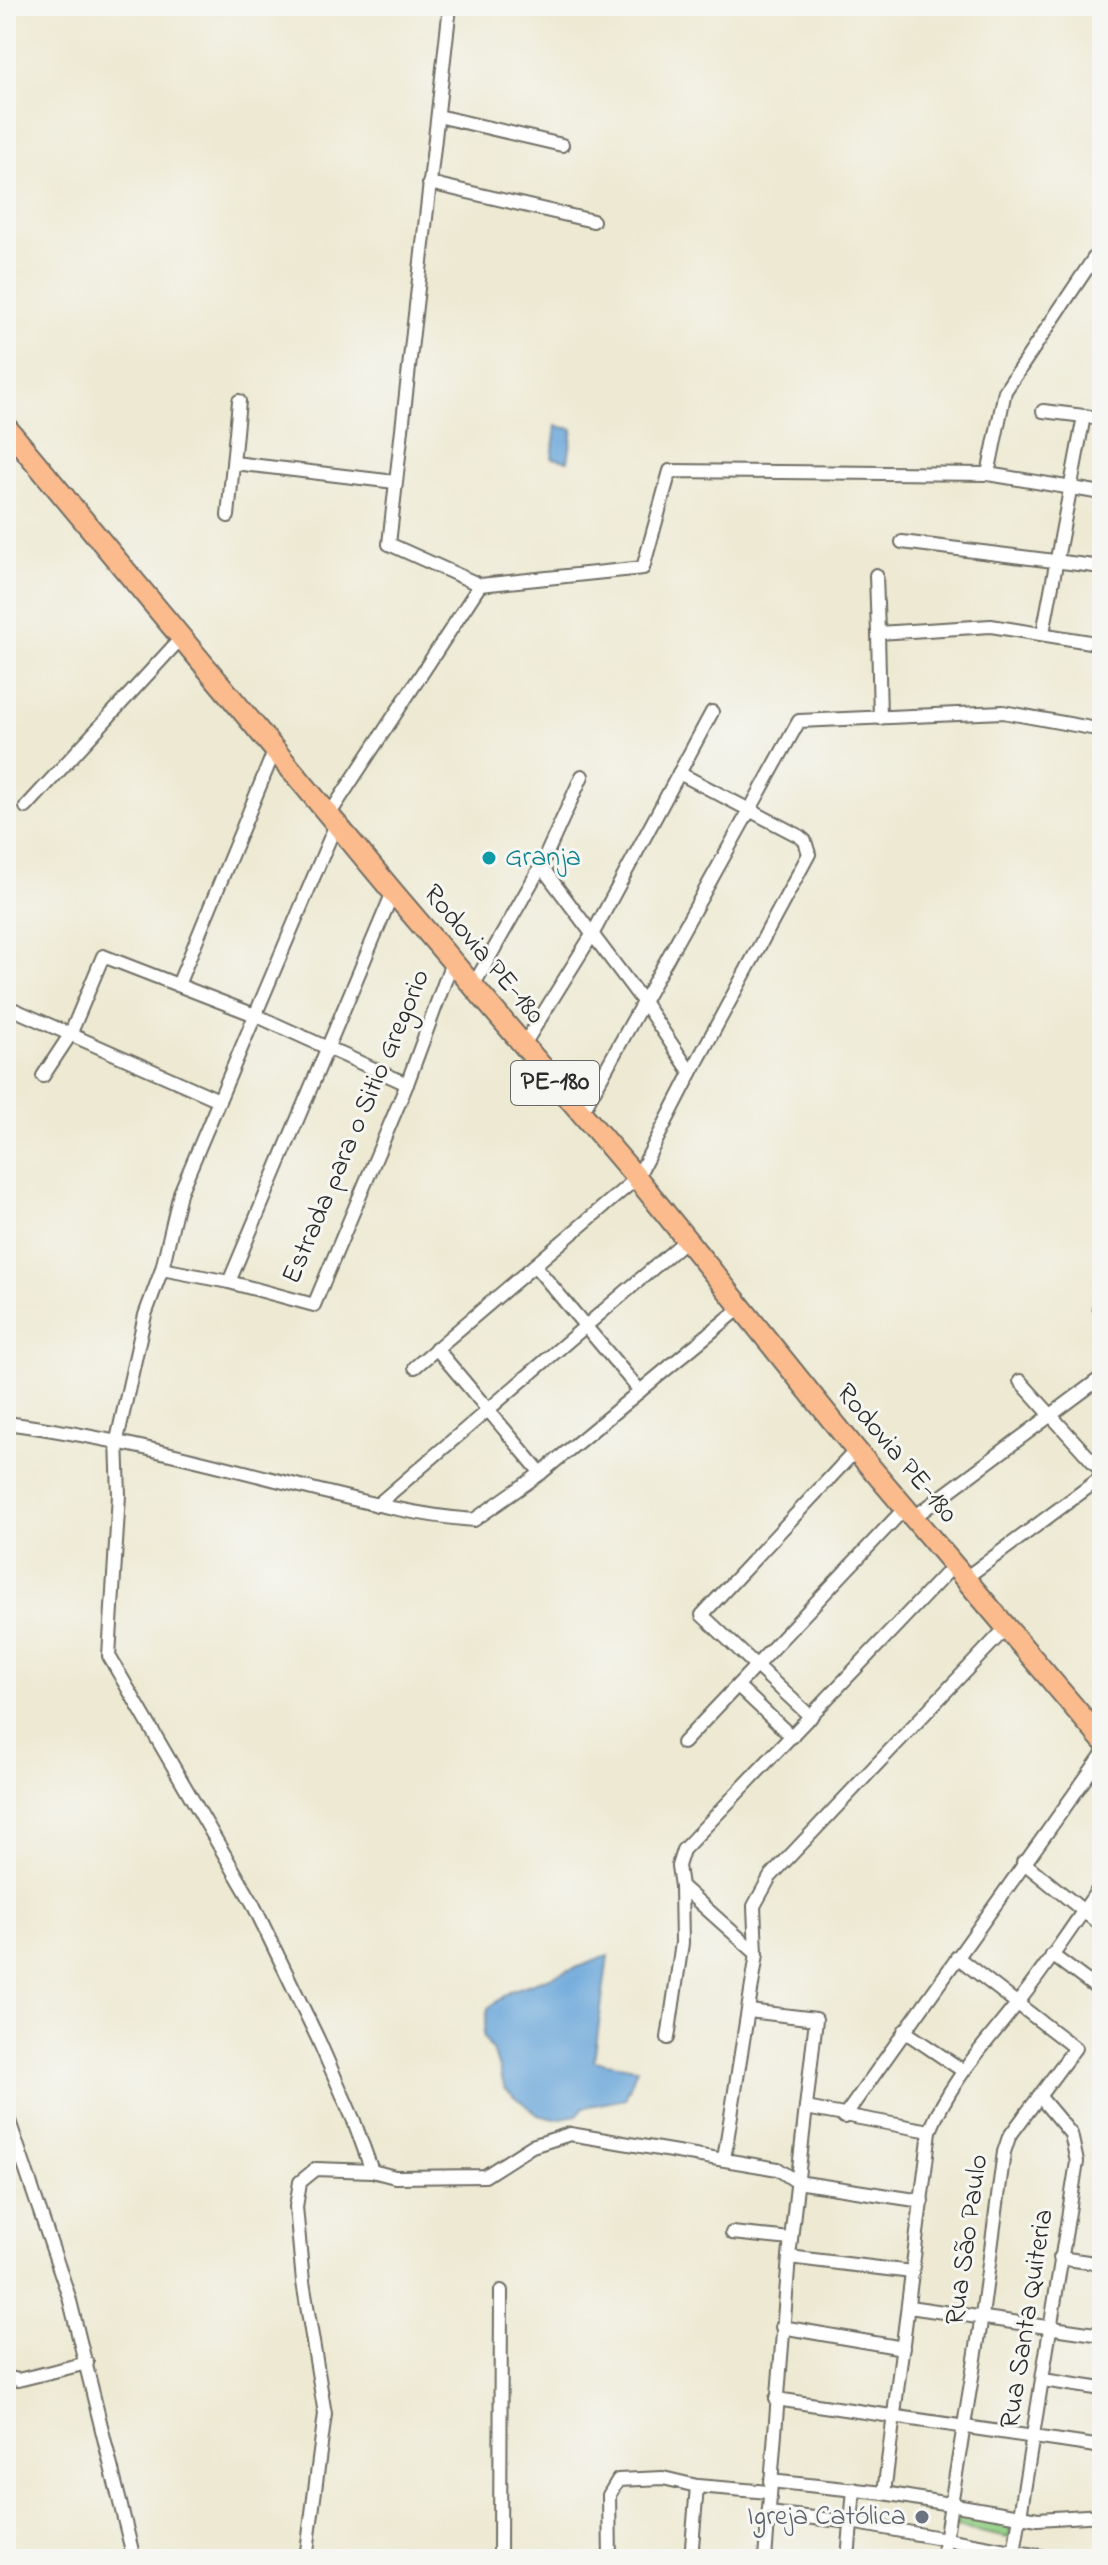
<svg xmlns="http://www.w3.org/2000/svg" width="1108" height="2565" viewBox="0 0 1108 2565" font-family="'Indie Flower',sans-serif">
  <rect width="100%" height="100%" fill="#f6f6f2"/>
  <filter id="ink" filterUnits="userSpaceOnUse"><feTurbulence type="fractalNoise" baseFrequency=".0125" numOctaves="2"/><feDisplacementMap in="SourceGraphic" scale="16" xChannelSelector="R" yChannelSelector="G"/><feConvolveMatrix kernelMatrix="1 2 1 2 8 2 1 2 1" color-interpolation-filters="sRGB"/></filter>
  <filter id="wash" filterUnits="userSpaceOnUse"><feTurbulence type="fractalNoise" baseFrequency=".006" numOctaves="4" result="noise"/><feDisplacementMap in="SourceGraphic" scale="32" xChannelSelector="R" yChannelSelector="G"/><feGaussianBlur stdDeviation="1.8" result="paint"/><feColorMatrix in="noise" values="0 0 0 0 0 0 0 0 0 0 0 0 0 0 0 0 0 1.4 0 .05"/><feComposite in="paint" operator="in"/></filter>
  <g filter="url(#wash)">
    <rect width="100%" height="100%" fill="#ede9d2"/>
    <polygon fill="#93d086" stroke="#5f7e58" stroke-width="2" points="959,2512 1012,2522 1009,2538 956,2527"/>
    <g fill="#68a5d9" stroke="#4a6882" stroke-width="2">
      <polygon points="556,426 573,429 568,461 552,458"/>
      <polygon points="608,1956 594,2061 637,2068 625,2099 584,2107 577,2115 555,2119 538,2115 505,2088 495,2056 483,2035 488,2008 511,1991"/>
    </g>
  </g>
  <g filter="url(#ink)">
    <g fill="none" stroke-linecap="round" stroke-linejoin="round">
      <defs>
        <g id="minor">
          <polyline points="450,6 389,544 480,585 643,568 670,471 988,474 1102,493"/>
          <polyline points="438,116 562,145"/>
          <polyline points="429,183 593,221"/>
          <polyline points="1043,411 1084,416"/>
          <polyline points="234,463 395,482"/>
          <polyline points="988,474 1005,391 1102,246"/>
          <polyline points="228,516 239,401"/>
          <polyline points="902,542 1102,567"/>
          <polyline points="876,575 878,633"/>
          <polyline points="1043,633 1084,416 1102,419"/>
          <polyline points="880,718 878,633 991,626 1102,644"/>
          <polyline points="679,773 799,836 805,841 809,854 691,1073"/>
          <polyline points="26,807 182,637"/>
          <polyline points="329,815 480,585"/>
          <polyline points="178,985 275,749"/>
          <polyline points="473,986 541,866 582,776"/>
          <polyline points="6,1006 219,1100"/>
          <polyline points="523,1046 592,935 712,712"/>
          <polyline points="43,1076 70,1035 103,956 255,1015 407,1084"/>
          <polyline points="581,1114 799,721 1003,712 1102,730"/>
          <polyline points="535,1266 640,1391"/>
          <polyline points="162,1269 180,1193 336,824"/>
          <polyline points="229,1282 393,892"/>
          <polyline points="1099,1307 1102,1311"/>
          <polyline points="436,1348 541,1473 739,1309"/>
          <polyline points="415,1367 637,1178 691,1073 644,1003 541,866"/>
          <polyline points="1020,1381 1102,1472"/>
          <path d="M6,1423C98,1435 186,1457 276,1480C342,1496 407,1515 474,1520L541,1473"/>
          <polyline points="377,1505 686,1240"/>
          <polyline points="913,1518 1102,1377"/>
          <polyline points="964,1579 1102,1477"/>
          <polyline points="738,1686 792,1737"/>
          <polyline points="811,1717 702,1615 856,1450"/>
          <polyline points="683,1743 905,1508"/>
          <polyline points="1023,1862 1102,1926"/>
          <polyline points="756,1954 754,1906 770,1877 1006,1628"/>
          <polyline points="1052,1955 1099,1990"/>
          <polyline points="749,2011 816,2019 789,2257 765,2559"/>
          <polyline points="904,2031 962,2070"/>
          <polyline points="668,2038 682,1943 681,1886"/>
          <polyline points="806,2108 930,2131"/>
          <polyline points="6,2112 69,2297 134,2559"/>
          <polyline points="844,2117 1102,1755"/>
          <polyline points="724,2159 757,1954 681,1886 678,1866 683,1850 953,1566"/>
          <polyline points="372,2171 354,2121 318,2039 252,1902 109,1656 119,1495 117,1440 145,1315 162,1269 229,1282 314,1305 407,1084 452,962"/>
          <polyline points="732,2233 791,2239"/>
          <polyline points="789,2257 912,2272"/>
          <polyline points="1060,2258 1102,2264"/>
          <polyline points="909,2307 1102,2335"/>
          <polyline points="782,2327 903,2348"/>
          <polyline points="6,2377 18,2380 87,2363"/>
          <polyline points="1043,2380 1102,2389"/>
          <polyline points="776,2399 1102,2447"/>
          <polyline points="770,2481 884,2493 1038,2519 1102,2515"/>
          <path d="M884,2493L930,2131C950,2081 984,2046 1016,2005C1047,1966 1074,1924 1102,1884"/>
          <polyline points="768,2513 851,2522 1057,2559"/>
          <polyline points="306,2559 325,2414 303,2282 296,2207 300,2182 316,2169 372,2171 395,2177 485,2176 532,2146 570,2134 778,2169 797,2182 922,2201"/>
          <polyline points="500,2559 501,2291"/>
          <polyline points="610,2559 609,2495 618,2480 663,2478 697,2486 769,2492"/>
          <polyline points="691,2559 697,2486"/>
          <polyline points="848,2559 854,2489"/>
          <polyline points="942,2559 982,2316 1004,2152 1009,2137 1075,2048 957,1957"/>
          <polyline points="1013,2559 1077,2162 1071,2134 1040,2097"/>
        </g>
        <polyline id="primary" points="6,427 393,892 637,1178 856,1450 1102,1740"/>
      </defs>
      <use href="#minor" stroke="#6f6e65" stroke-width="16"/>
      <use href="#primary" stroke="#6f6e65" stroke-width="24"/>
      <use href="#minor" stroke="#fff" stroke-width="12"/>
      <use href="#primary" stroke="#fbbb8c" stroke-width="20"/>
    </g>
  </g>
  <circle fill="#0f9aa8" stroke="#f6f6f2" stroke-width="3" cx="489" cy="858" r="8"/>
  <circle fill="#6b7280" stroke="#f6f6f2" stroke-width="3" cx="922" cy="2517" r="8"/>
  <g text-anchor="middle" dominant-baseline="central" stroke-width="6" stroke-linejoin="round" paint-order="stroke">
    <rect fill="#f6f6f2" stroke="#686867" stroke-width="2" x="511" y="1061" width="88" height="44" rx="6"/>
    <g font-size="26" font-weight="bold" fill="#2b2b2b">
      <text x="555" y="1083">PE-180</text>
    </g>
    <g font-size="28" fill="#0d838f" stroke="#f6f6f2" text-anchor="start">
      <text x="505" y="858">Granja</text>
    </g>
    <g font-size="28" fill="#2b2b2b" stroke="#f6f6f2">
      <text transform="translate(483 955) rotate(50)">Rodovia PE-180</text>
      <text transform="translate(357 1127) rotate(-67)">Estrada para o Sitio Gregorio</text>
      <text transform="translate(896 1454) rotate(50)">Rodovia PE-180</text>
      <text transform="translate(968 2240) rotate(-82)">Rua São Paulo</text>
      <text transform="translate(1028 2319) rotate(-81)">Rua Santa Quiteria</text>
    </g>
    <g font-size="28" fill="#5b616d" stroke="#f6f6f2" text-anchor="end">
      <text x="906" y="2517">Igreja Católica</text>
    </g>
  </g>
  <rect width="1108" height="2565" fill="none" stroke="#f6f6f2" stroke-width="32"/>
</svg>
